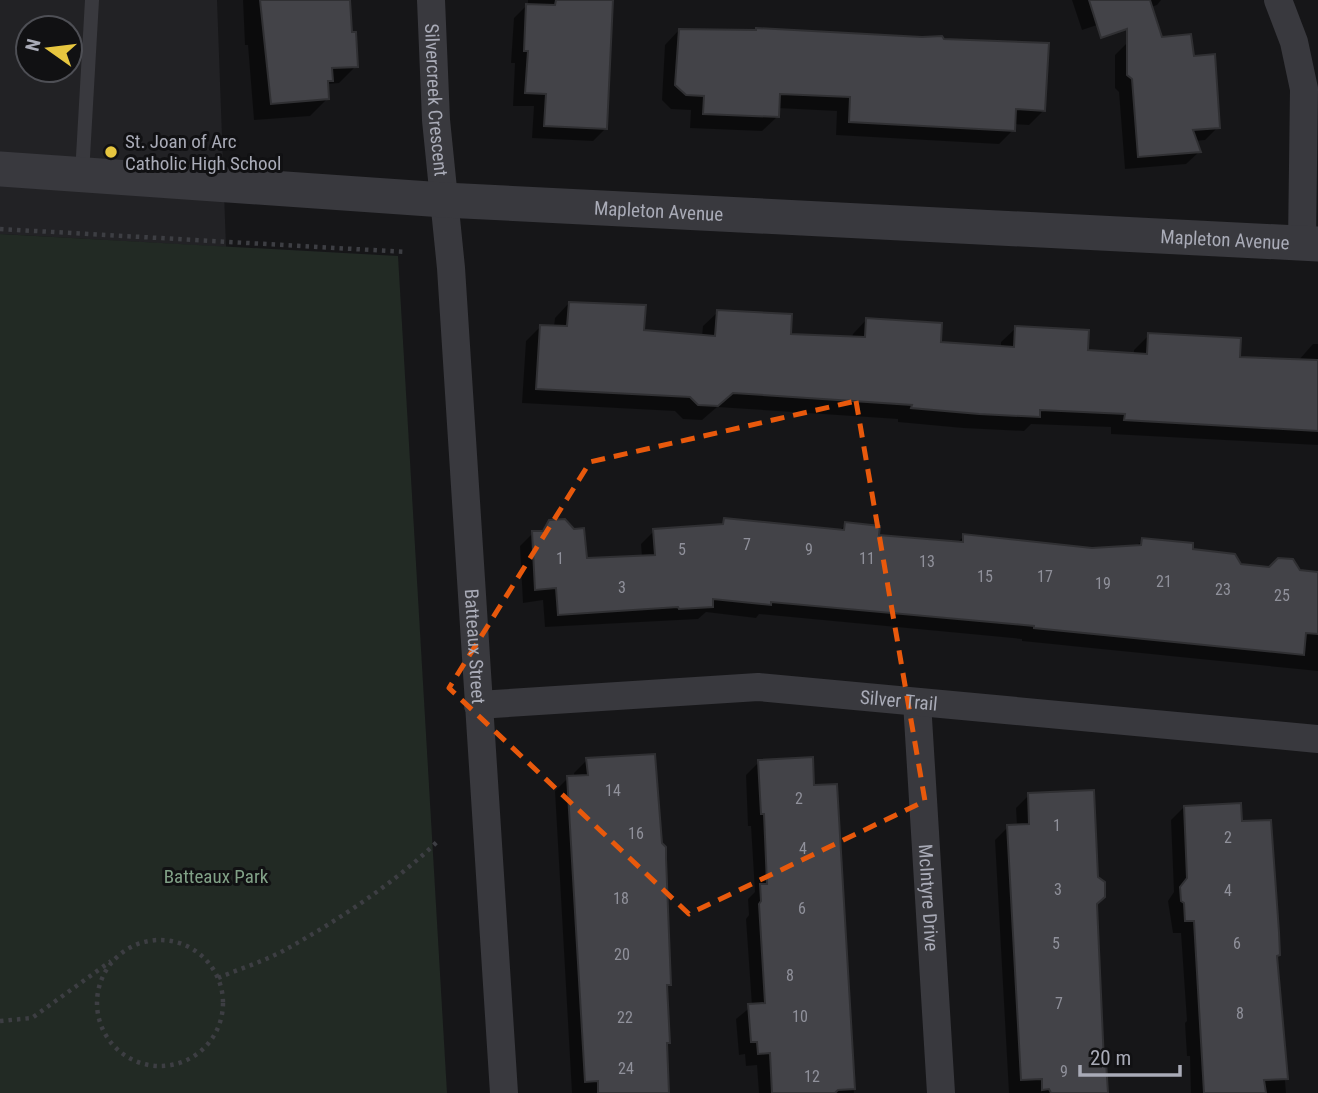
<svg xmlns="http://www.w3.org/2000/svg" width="1318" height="1093" viewBox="0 0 1318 1093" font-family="'Roboto Condensed',sans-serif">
  <rect width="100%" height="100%" fill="#161618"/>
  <path fill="#222225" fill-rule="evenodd" d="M0,0H217L226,247L0,234ZM28,28H70V70H28Z"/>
  <polygon fill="#222a24" points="0,234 398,256 447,1093 0,1093"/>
  <g fill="#0007">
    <polygon points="243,0 349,0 350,34 356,66 339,83 327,84 327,99 310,116 254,120 248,45 245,45"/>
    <polygon points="528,0 611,0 606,128 593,141 532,138 534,106 513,106 515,63 511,63 514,18 528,4"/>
    <polygon points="1072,0 1161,0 1157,5 1082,30"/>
    <polygon points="679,30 1044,110 1029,125 1014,124 1013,130 999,144 836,135 837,111 777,108 777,117 762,131 690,128 691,110 671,109 662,100 665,45"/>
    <polygon points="1128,42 1192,58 1218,127 1205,140 1195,141 1199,152 1186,164 1125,169 1119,92 1115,88 1115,55"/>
    <polygon points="569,303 643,331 702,337 703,326 718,312 789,336 852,338 853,334 867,319 939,344 1001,348 1001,342 1016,328 1086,352 1134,355 1134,350 1149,335 1238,358 1298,361 1313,344 1318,344 1318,445 1111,434 1111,427 1031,424 1024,431 963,428 898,422 898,419 717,407 702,420 683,419 675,411 522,403 526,341 540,327 554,327 555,318"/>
    <polygon points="725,520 839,531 846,524 877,537 957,543 964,536 1092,550 1135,547 1143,540 1191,551 1240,566 1318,573 1318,671 1022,641 1022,639 759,614 756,618 706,612 698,619 545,627 543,600 523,603 520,546 533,533 540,533 550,522 585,560 642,557 641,544 654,531 719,526"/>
    <polygon points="587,760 669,984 665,988 668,1093 572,1093 555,791 568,778 575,778 574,773"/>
    <polygon points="759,762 813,787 835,786 854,1093 759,1093 757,1065 746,1066 745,1054 739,1055 736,1019 752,1006 746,919 749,915 748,899 755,892 751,826 748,826 746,775"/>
    <polygon points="1029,795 1097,878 1095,905 1102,1063 1106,1093 1009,1093 995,840 1008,827 1017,826 1016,808"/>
    <polygon points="1184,807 1240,823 1278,955 1275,958 1286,1093 1191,1093 1190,1056 1187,1056 1185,1023 1187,1021 1181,933 1173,933 1168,901 1174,892 1171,820"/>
  </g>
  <g fill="#434348" stroke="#303033" stroke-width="2">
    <polygon points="260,0 350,0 352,32 356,32 358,67 332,68 333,81 328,81 329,99 271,104"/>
    <polygon points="556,0 613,0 607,129 544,126 546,94 525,93 528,51 524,51 526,4 555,5"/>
    <polygon points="1089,0 1150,0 1162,37 1191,34 1194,56 1215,54 1220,128 1193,130 1201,152 1138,157 1132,79 1127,75 1127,29 1101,38"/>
    <polygon points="756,28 922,37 942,36 944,39 1049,43 1045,111 1016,109 1015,131 849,122 850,97 780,94 779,117 703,114 704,96 686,95 675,85 679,29 756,30"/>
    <polygon points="569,302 646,305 644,330 715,336 717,310 792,314 791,334 865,337 866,318 942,323 941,342 1014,347 1015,326 1089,330 1088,350 1147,354 1148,333 1241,338 1240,357 1318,360 1318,431 1124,420 1125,414 1040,410 1040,417 979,414 911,408 912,405 733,393 718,406 698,405 690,397 536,389 540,325 567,326"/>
    <polygon points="724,518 844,530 845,522 880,526 879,535 963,542 963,534 1092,548 1141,545 1142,538 1193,543 1193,549 1235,554 1241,564 1269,567 1278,558 1293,559 1300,570 1318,572 1318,634 1306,633 1304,655 1034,628 1034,626 771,602 771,605 713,599 713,607 679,609 678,607 558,615 556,588 535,590 532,531 543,531 549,520 565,519 574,529 584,528 587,558 655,555 653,529 723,524"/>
    <polygon points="655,754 662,843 666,847 666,858 671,985 667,985 670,1043 667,1043 669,1093 598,1093 598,1081 585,1082 567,776 588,775 586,758"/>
    <polygon points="813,757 814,785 837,784 855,1089 838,1090 835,1093 772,1093 770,1053 758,1054 757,1042 751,1042 748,1004 765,1003 759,904 761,901 760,884 767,884 764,814 761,814 758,760"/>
    <polygon points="1094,790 1098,877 1105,882 1105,897 1097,904 1104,1062 1106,1061 1108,1093 1051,1093 1049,1089 1042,1090 1042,1079 1021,1080 1007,825 1029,824 1028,793"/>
    <polygon points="1241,803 1242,821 1271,820 1279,932 1280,955 1277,956 1288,1079 1264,1080 1266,1093 1204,1093 1194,921 1185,921 1184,903 1181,901 1180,887 1187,878 1184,806"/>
  </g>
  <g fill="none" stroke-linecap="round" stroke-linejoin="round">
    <g stroke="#3d3e43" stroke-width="4.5" stroke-dasharray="3.5 5" stroke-linecap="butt">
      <polyline points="0,229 407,252"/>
      <circle cx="160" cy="1003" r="63"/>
      <path d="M218,978C239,969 262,962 283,951C337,921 392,885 437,842"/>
      <polyline points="0,1021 32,1018 111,961"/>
    </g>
    <polyline stroke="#39393e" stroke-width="14" points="82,174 92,0"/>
    <g stroke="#39393e" stroke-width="28">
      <path id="s1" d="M431,0L436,120L451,268L504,1093"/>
      <polyline points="1278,0 1294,42 1304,89 1302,243"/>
      <path id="s2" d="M917,702L941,1093"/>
      <path id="s3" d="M478,705L758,687L1318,739"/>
    </g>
    <path stroke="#39393e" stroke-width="35" id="s4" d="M0,169L444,200L1318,244"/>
  </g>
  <path fill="none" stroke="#e8590c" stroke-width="5" stroke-dasharray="14 9" stroke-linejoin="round" d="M856,401L925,801L689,914L449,688L590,462Z"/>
  <circle fill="#e7c63f" stroke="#111113" stroke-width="2.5" cx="111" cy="152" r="7"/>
  <g text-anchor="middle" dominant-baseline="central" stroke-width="6" stroke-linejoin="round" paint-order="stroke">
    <g font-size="16" fill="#90919b">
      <text x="747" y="544">7</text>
      <text x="682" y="549">5</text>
      <text x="809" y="549">9</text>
      <text x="560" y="558">1</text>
      <text x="867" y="558">11</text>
      <text x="927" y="561">13</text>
      <text x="985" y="576">15</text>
      <text x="1045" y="576">17</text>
      <text x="1164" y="581">21</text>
      <text x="1103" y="583">19</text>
      <text x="622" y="587">3</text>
      <text x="1223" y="589">23</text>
      <text x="1282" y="595">25</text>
      <text x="613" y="790">14</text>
      <text x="799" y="798">2</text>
      <text x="1057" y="825">1</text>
      <text x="636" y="833">16</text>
      <text x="1228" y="837">2</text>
      <text x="803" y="848">4</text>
      <text x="1058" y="889">3</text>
      <text x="1228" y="890">4</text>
      <text x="621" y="898">18</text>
      <text x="802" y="908">6</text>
      <text x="1056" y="943">5</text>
      <text x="1237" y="943">6</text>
      <text x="622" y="954">20</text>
      <text x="790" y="975">8</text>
      <text x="1059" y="1003">7</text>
      <text x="1240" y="1013">8</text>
      <text x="800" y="1016">10</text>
      <text x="625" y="1017">22</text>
      <text x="626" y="1068">24</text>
      <text x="1064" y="1071">9</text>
      <text x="812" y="1076">12</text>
    </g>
    <g font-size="19" fill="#a9abb7" stroke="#111113">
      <text stroke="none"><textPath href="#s1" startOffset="100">Silvercreek Crescent</textPath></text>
      <text stroke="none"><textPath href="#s4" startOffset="660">Mapleton Avenue</textPath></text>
      <text stroke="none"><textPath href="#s4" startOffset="1227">Mapleton Avenue</textPath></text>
      <text stroke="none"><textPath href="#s1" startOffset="648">Batteaux Street</textPath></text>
      <text stroke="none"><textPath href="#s3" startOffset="422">Silver Trail</textPath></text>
      <text stroke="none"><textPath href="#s2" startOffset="196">McIntyre Drive</textPath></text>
    </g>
    <g font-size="19" fill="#a9abb7" stroke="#111113" text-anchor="start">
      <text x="125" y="141">St. Joan of Arc<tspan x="125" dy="22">Catholic High School</tspan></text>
    </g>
    <g font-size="19" fill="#81a187" stroke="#111113">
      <text x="216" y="876">Batteaux Park</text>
    </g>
  </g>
  <g transform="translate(49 49) rotate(284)"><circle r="33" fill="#111113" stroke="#4e4f55" stroke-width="2"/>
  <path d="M0-5L12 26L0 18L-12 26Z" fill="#e7c63f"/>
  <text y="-10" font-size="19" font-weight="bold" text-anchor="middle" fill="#a9abb7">N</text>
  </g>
  <path d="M1080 1065v10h100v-10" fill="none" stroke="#a9abb7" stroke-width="3.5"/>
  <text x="1090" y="1065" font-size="21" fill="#a9abb7" stroke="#111113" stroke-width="5" paint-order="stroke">20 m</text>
</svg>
